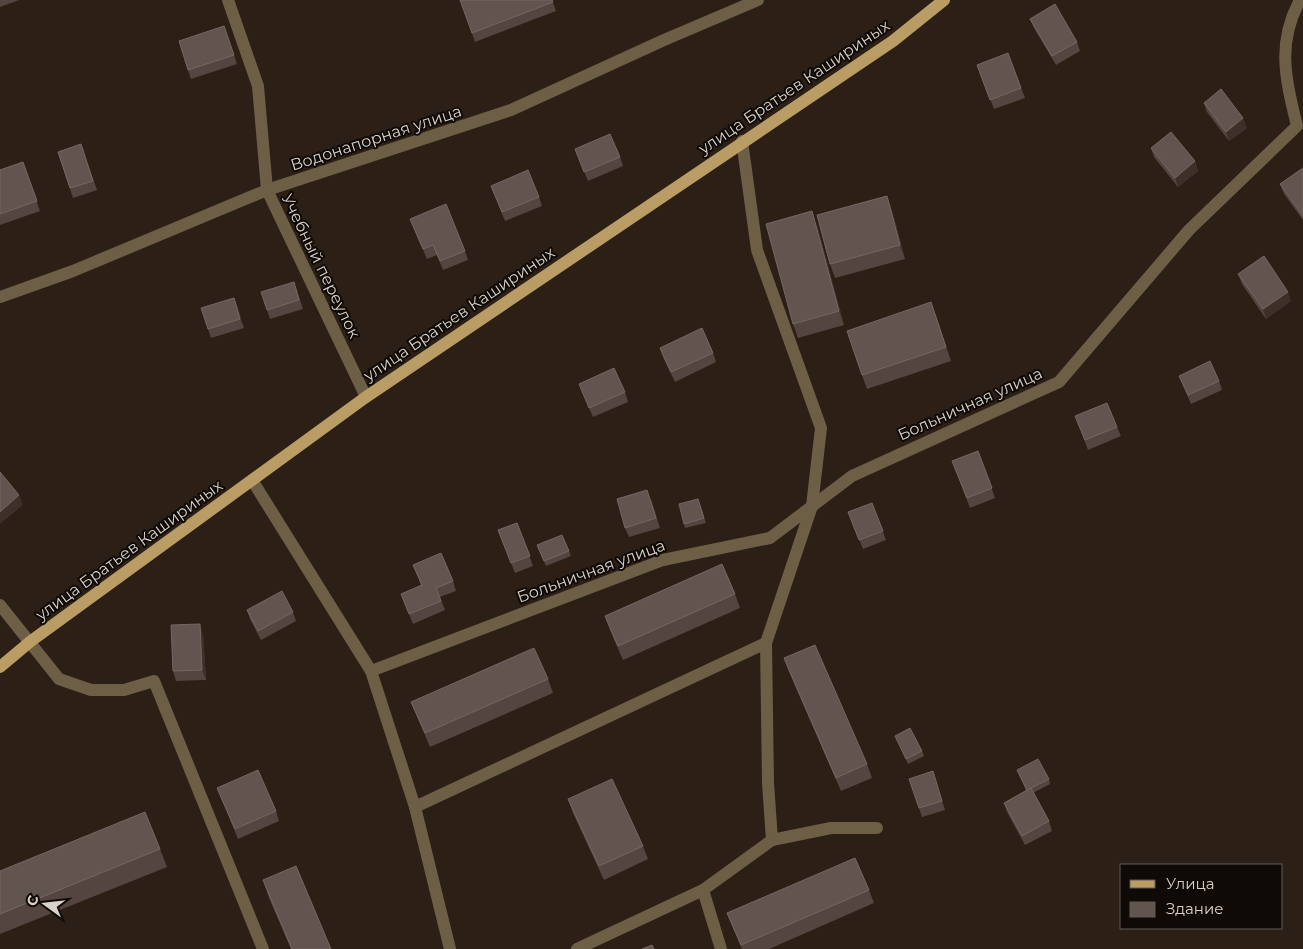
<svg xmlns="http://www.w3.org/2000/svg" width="1303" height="949" viewBox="0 0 1303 949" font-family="Montserrat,sans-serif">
  <rect width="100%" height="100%" fill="#2b1f16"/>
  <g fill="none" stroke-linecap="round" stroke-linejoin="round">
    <g stroke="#6d5f45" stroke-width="12">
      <polyline points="228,0 258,86 267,190 366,397"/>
      <polyline points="742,141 757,250 821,428 812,506 766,643 768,783 772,840 831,828 877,828"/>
      <polyline points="0,297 73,271 267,190 511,110 664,40 758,0"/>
      <polyline points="252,480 371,671"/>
      <polyline points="0,605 59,679 91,690 124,690 154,681 263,949"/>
      <polyline points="415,807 766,643"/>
      <polyline points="703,890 721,949"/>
      <path d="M450,949L415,807L371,671L663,560L770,538L852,476L1059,382L1189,230L1297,126C1286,80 1276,44 1300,0"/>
      <polyline points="577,949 703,890 772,840"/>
    </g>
    <polyline stroke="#ba9c65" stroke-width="12" points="0,667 31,641 366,397 893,41 944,0"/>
  </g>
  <g fill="#544540">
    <polygon points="0,0 19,0 0,7"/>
    <polygon points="460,0 552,0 556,11 475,42"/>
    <polygon points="1030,19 1077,42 1080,51 1056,65 1034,28"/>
    <polygon points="224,26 237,64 191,79 188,70"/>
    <polygon points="1008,53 1025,98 994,109 977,65"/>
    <polygon points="1204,103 1247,128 1229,141 1207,112"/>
    <polygon points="81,144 97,190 73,198 58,152"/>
    <polygon points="1151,148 1195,161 1198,171 1178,187 1154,157"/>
    <polygon points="575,149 620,157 623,166 588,181"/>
    <polygon points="23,162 40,211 0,225 0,170"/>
    <polygon points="1303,168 1303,220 1284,194 1280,184"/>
    <polygon points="491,186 539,197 542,206 505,221"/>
    <polygon points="892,210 905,259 835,278 830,264"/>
    <polygon points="410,219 465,251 468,260 443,270 437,255 427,259"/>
    <polygon points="817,225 844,325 798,338 793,324"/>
    <polygon points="1238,274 1291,301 1266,319 1242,284"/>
    <polygon points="294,282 303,309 270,319 267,310"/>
    <polygon points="234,298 244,328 211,338 208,329"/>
    <polygon points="936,316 951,361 867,389 862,375"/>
    <polygon points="660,348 713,353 716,362 675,382 663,357"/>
    <polygon points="1179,376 1219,381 1222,390 1191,404"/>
    <polygon points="579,384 625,392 628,402 593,417"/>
    <polygon points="1075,416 1117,427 1121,436 1088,450"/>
    <polygon points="978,451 995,498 970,508 952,461"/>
    <polygon points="651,499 660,528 629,537 625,528"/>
    <polygon points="698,499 706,523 685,528 684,524"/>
    <polygon points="872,503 886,540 863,549 848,512"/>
    <polygon points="517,523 533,566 515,573 498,530"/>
    <polygon points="537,545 569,551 571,556 546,566"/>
    <polygon points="413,565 453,581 456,591 440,597 445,610 413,624 401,594 421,585"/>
    <polygon points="735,594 740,608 623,660 610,630 605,616"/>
    <polygon points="247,610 293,612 296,621 261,640 250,619"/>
    <polygon points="203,634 206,680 176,681 173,671"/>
    <polygon points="784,658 867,764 872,778 841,791 789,672"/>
    <polygon points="548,679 553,693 430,747 411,702"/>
    <polygon points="895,736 922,751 924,756 908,764"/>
    <polygon points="1017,770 1049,779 1050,784 1033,793 1049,821 1052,831 1025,845 1007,812 1004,803 1026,790"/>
    <polygon points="936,781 945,810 922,817 919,808"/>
    <polygon points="217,788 276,811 279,821 238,839"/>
    <polygon points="568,799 643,846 648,859 604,880 573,813"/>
    <polygon points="160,849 167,867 0,934 0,871"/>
    <polygon points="263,880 331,949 291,949 269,898"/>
    <polygon points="869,890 874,903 769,949 742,949 727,913"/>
  </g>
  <g fill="#3e2f29">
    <polygon points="1243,118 1247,128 1229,141 1226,132"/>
    <polygon points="1195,161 1198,171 1178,187 1175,178"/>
    <polygon points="887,196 892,210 905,259 900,245"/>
    <polygon points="812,211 817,225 844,325 839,311"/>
    <polygon points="1288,292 1291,301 1266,319 1263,309"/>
    <polygon points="234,298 238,307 244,328 240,319"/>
    <polygon points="19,495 23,505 0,524 0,512"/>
    <polygon points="200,624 203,634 206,680 202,670"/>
  </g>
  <g fill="#62544f" stroke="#756763">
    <polygon points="460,0 552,0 553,2 472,33"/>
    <polygon points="1055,4 1077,42 1052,56 1030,19"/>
    <polygon points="224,26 234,55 188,70 179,41"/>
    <polygon points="1008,53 1021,88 990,100 977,65"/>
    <polygon points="1221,89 1243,118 1226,132 1204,103"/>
    <polygon points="1171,132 1195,161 1175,178 1151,148"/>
    <polygon points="610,134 620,157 584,172 575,149"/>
    <polygon points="81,144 93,181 70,188 58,152"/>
    <polygon points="23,162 37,201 0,214 0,170"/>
    <polygon points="1303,168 1303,216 1280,184"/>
    <polygon points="528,170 539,197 502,212 491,186"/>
    <polygon points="887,196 900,245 830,264 817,215"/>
    <polygon points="446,204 465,251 440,261 433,245 423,249 410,219"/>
    <polygon points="812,211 839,311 793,324 766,224"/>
    <polygon points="1264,256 1288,292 1263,309 1238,274"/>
    <polygon points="294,282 299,300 267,310 261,292"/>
    <polygon points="234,298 240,319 208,329 201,308"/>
    <polygon points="931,302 946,347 862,375 847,331"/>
    <polygon points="702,328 713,353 671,372 660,348"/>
    <polygon points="1210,361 1219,381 1188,395 1179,376"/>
    <polygon points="614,368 625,392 589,408 579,384"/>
    <polygon points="1107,403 1117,427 1085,440 1075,416"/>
    <polygon points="978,451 992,488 967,498 952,461"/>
    <polygon points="0,472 19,495 0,512"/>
    <polygon points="647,490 656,518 625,528 617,499"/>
    <polygon points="698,499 704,518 684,524 679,504"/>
    <polygon points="872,503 883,531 859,540 848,512"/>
    <polygon points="517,523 530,556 511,563 498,530"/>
    <polygon points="562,535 569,551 544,561 537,545"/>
    <polygon points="441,553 453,581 436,588 441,601 409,614 401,594 422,585 413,565"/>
    <polygon points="722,564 735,594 618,646 605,616"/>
    <polygon points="282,591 293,612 258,631 247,610"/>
    <polygon points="200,624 202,670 173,671 171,625"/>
    <polygon points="815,645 867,764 836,778 784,658"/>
    <polygon points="534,648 548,679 425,733 411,702"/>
    <polygon points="910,728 922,751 906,759 895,736"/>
    <polygon points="1038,759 1049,779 1027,790 1017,770"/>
    <polygon points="258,770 276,811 235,829 217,788"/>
    <polygon points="933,771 942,801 919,808 909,779"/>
    <polygon points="612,779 643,846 599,866 568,799"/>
    <polygon points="1031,788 1049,821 1022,836 1004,803"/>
    <polygon points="145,812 160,849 0,914 0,871"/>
    <polygon points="855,858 869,890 741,945 727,913"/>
    <polygon points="296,866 331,949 292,949 263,880"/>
    <polygon points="652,945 654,949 642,949"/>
  </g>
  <g text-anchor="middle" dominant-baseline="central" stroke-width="4" stroke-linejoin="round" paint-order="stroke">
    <g font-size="16" fill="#d9d1cb" stroke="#0f0a06">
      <text transform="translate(794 87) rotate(-34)">улица Братьев Кашириных</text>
      <text transform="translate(376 138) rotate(-18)">Водонапорная улица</text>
      <text transform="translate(321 266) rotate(64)">Учебный переулок</text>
      <text transform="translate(459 314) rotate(-34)">улица Братьев Кашириных</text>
      <text transform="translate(970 404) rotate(-24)">Больничная улица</text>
      <text transform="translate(129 550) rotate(-36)">улица Братьев Кашириных</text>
      <text transform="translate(591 571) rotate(-20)">Больничная улица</text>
    </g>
  </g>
  <rect x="1120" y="864" width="162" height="65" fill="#0f0a06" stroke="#605a55"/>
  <rect x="1130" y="880" width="25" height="8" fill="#ba9c65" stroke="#605a55"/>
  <text x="1166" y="889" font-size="15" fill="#d9d1cb">Улица</text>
  <rect x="1130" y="902" width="25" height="15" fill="#62544f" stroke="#605a55"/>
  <text x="1166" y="914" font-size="15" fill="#d9d1cb">Здание</text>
  <g transform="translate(45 904) rotate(285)" stroke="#0f0a06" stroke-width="4" paint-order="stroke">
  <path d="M0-4L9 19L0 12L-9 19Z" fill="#d9d1cb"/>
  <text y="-8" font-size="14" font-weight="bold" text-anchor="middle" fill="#d9d1cb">С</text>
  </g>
</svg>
